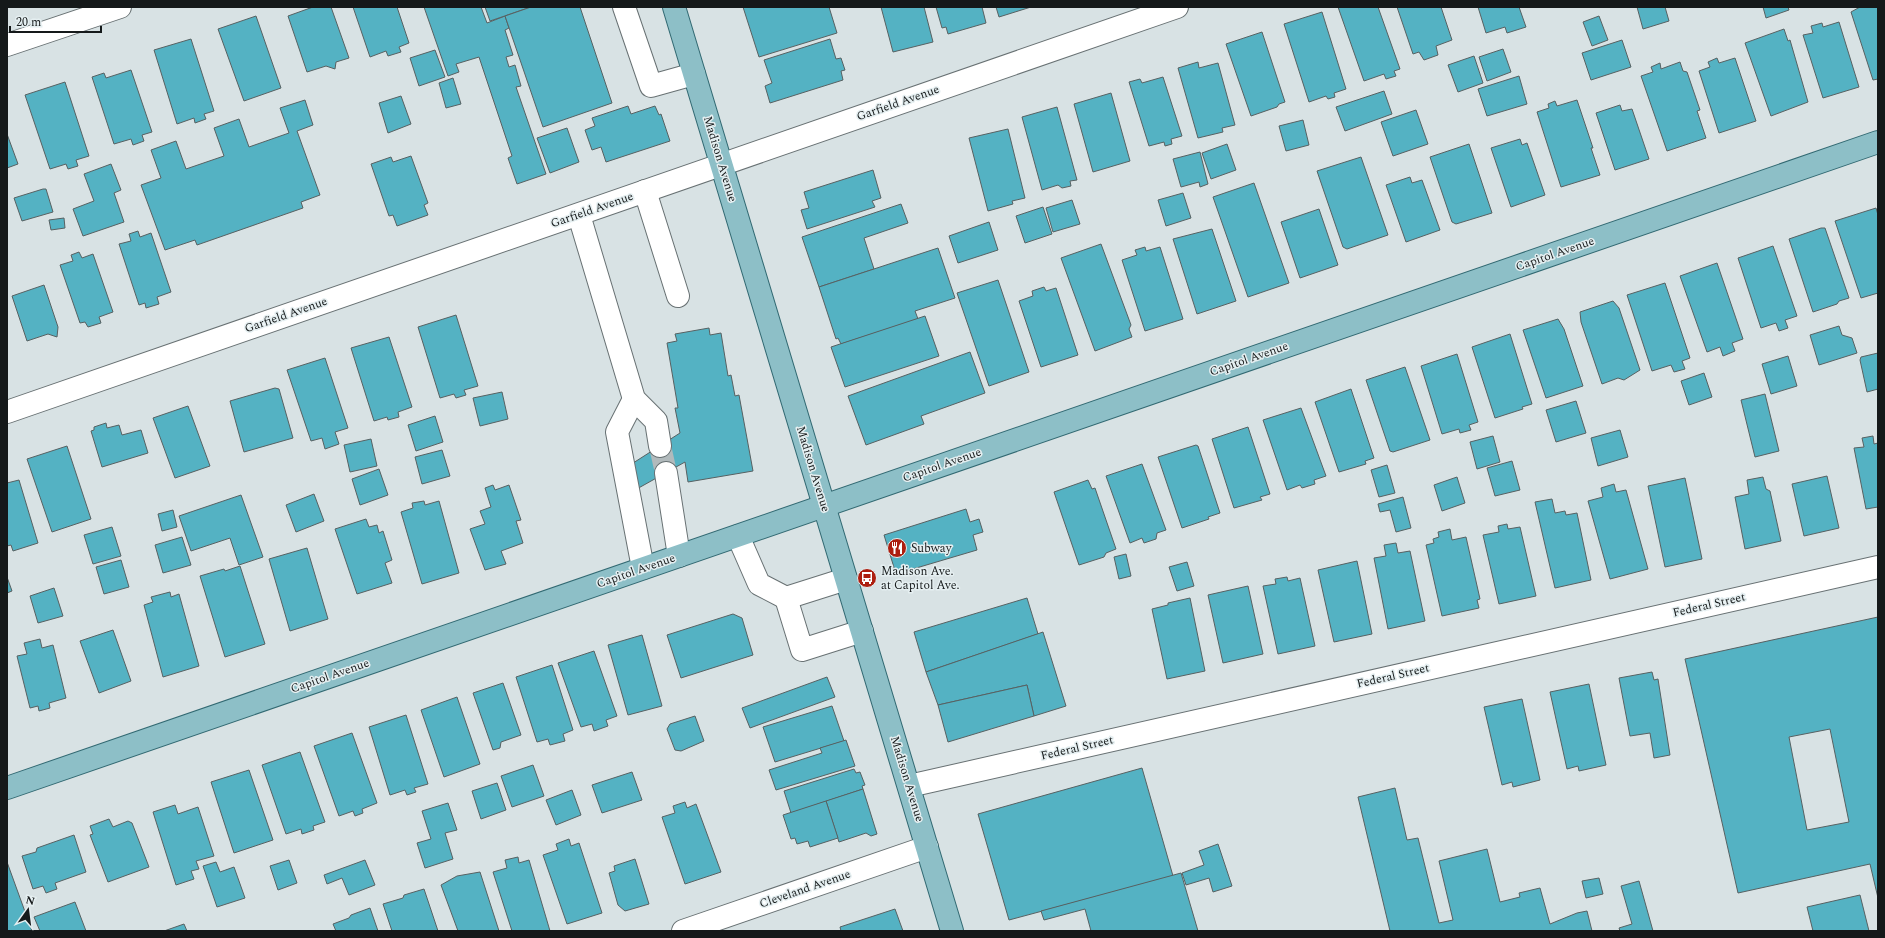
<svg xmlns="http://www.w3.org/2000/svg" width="1885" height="938" viewBox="0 0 1885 938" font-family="Spectral,serif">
  <rect width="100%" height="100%" fill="#d8e2e4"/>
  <g fill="#54b2c3" stroke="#576162" fill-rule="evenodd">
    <polygon points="313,7 331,7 349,58 336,62 335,69 326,66 307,72 288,16"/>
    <polygon points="353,7 397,7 409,43 399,47 401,52 388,56 386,51 370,57"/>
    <polygon points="424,7 481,7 487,23 505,16 509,28 505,30 513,55 506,57 509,67 515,65 521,86 516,87 546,174 517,184 508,158 512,156 479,57 456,64 459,72 448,76"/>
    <polygon points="485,7 528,7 528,8 490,21"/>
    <polygon points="531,7 580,7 612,103 543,127 505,16"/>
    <polygon points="743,7 829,7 837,33 759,57"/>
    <polygon points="881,7 924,7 933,42 893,52"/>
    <polygon points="936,7 982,7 986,23 948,34 946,27 942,28"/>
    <polygon points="996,7 1031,7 999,17"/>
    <polygon points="1338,7 1378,7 1400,69 1394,71 1396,76 1386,79 1384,74 1364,81"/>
    <polygon points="1397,7 1441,7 1452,40 1436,46 1438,55 1424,60 1419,52 1413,54"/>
    <polygon points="1478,7 1519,7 1526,27 1507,33 1505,27 1486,33"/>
    <polygon points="1637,7 1665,7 1669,21 1643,29"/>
    <polygon points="1763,7 1788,7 1789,10 1766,18"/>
    <polygon points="1860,7 1878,7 1878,79 1873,80 1851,12"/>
    <polygon points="1322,12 1346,89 1334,93 1335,97 1328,99 1326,96 1309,102 1284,24"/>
    <polygon points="256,16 281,88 244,101 218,29"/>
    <polygon points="1599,16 1608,40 1592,46 1583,22"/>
    <polygon points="1839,22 1859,87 1823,98 1803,35 1813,33 1811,26 1822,23 1823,27"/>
    <polygon points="1784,29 1788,41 1790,40 1808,102 1771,116 1745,43"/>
    <polygon points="1262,32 1285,102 1279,104 1277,107 1251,116 1226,44"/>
    <polygon points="191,39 214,111 204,114 206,119 195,123 194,118 177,124 154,50"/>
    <polygon points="830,39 836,59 841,58 845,70 841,71 843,80 770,103 765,86 772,83 764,60"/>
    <polygon points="1622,40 1631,67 1591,80 1582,53"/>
    <polygon points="1503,49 1511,72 1487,81 1479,57"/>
    <polygon points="435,50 445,77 419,86 410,58"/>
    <polygon points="1474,56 1483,83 1458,92 1448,65"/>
    <polygon points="1717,58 1719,63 1735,58 1756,121 1719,133 1699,71 1710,67 1708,62"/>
    <polygon points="1198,62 1199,68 1218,63 1235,125 1222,128 1223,132 1198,138 1178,68"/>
    <polygon points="1680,62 1683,71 1687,72 1700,110 1697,111 1706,138 1667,151 1641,76 1653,72 1651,67 1660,63 1661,69"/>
    <polygon points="131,70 152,132 142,135 144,141 133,145 131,139 114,144 92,77 104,73 106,78"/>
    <polygon points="1519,76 1527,104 1487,116 1478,89"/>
    <polygon points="1163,77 1182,136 1171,139 1172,144 1165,146 1164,142 1149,146 1129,82 1140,79 1142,83"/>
    <polygon points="453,78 461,104 446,108 439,83"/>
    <polygon points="65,82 89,156 76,160 78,166 68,169 66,164 50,169 25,95"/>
    <polygon points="1384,91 1392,114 1345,131 1336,107"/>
    <polygon points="1111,93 1130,161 1093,172 1074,104"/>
    <polygon points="401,96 411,124 388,133 379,103"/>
    <polygon points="305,100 313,125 297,131 320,195 301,202 303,208 197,245 195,240 165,250 141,185 161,178 151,150 176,141 186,169 224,156 214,128 239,119 249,147 289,133 280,108"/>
    <polygon points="1577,100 1593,148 1591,148 1600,175 1561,187 1537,112 1549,108 1548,104 1555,101 1557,106"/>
    <polygon points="1620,105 1622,111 1632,109 1649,159 1615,170 1596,113"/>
    <polygon points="628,106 631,114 655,106 659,115 661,114 670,141 606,162 601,147 592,150 585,130 595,126 592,118"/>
    <polygon points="1057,107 1077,180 1070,181 1071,186 1062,188 1058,185 1042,190 1022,117"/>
    <polygon points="1416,110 1428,144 1393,156 1381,122"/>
    <polygon points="1303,120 1309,145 1286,151 1279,126"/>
    <polygon points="567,128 579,162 550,173 537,138"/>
    <polygon points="1008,129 1025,198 1012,201 1013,204 988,211 969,138"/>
    <polygon points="7,134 18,164 7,168"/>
    <polygon points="1520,139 1522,145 1527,143 1545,195 1511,207 1491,148"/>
    <polygon points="1227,144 1236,170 1211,179 1202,153"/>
    <polygon points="1469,144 1492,213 1456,224 1452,222 1430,157"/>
    <polygon points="1200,152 1208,184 1200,187 1199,182 1181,187 1173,159"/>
    <polygon points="411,156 428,203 424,205 428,215 397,226 393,215 389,216 371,164 391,157 393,162"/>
    <polygon points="1361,157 1388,235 1347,249 1343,247 1317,171"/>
    <polygon points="111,164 121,190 114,193 124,222 83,236 73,209 94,201 84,174"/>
    <polygon points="873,170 881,198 872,201 875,207 807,229 801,210 809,208 804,192"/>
    <polygon points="1410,177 1412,183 1422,180 1440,230 1406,242 1386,185"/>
    <polygon points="1254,183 1289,283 1248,297 1213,197"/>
    <polygon points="43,189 46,189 53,212 22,221 14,198"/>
    <polygon points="1183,193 1191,218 1166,226 1158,200"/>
    <polygon points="1072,200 1080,224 1053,232 1046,208"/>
    <polygon points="901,204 908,223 864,238 874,269 819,287 802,237"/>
    <polygon points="1043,207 1052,234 1025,243 1016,216"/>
    <polygon points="1876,208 1878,215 1878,293 1861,298 1835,221"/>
    <polygon points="1319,209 1338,265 1300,278 1281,222"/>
    <polygon points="64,218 65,228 51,230 49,220"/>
    <polygon points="989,222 998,250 958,263 949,236"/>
    <polygon points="1821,228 1825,228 1849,298 1839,301 1837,304 1813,312 1789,239"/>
    <polygon points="1212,229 1236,301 1197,314 1173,239"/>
    <polygon points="138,231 140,237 151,233 171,292 157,297 159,304 146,308 145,303 139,305 119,244 131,241 129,234"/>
    <polygon points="1101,244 1131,325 1129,329 1132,337 1095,351 1061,258"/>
    <polygon points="1773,246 1797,316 1785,320 1788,328 1779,331 1776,323 1761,328 1738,258"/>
    <polygon points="1145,247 1146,251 1160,247 1183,319 1145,331 1122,260 1137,255 1135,250"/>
    <polygon points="938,248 955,298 915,311 918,319 841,344 838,338 836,339 819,287"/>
    <polygon points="79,252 82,258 93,254 113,312 99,317 101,323 88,327 85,322 80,323 60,265 73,261 71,255"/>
    <polygon points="1717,263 1743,339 1732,343 1735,351 1723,356 1720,347 1707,352 1680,276"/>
    <polygon points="998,280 1029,372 989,386 957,293"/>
    <polygon points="1665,283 1690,358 1682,361 1685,369 1674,372 1671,365 1652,371 1627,295"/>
    <polygon points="44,285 58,327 57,337 48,334 27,341 12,296"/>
    <polygon points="1044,287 1046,291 1056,288 1078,355 1041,367 1019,301 1033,296 1032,291"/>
    <polygon points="1613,301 1619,308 1640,370 1624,380 1618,378 1602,384 1581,322 1580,312"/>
    <polygon points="456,315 478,386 464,390 466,395 456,398 454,394 440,398 418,327"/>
    <polygon points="925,316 939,356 845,387 831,347"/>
    <polygon points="1558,319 1564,329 1583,386 1546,398 1523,330"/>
    <polygon points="1839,326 1842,335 1852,338 1857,353 1819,365 1810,335"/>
    <polygon points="709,328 710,335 721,333 728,376 731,375 735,396 739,395 753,471 688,482 685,462 635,490 630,465 680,433 675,408 678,408 667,343 677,341 675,334"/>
    <polygon points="1510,334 1532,404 1522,407 1523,409 1495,418 1472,347"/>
    <polygon points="389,337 412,407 398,412 399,417 388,420 387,417 374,421 351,348"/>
    <polygon points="970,352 985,393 921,416 924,424 866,445 848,396"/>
    <polygon points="1878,353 1878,389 1867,392 1860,360 1861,357"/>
    <polygon points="1457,354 1478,422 1469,425 1471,430 1460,433 1459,429 1442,434 1421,366"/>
    <polygon points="1788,356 1797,386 1771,394 1762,364"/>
    <polygon points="325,358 348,428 335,432 339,444 325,449 322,438 311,441 287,370"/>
    <polygon points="1405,367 1430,440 1393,452 1390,451 1366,380"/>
    <polygon points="1704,373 1712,397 1689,405 1681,381"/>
    <polygon points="275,388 279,389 293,438 244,452 230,401"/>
    <polygon points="1351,389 1374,458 1365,461 1366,464 1339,472 1315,402"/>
    <polygon points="502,392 508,419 480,426 473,398"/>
    <polygon points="1765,394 1779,451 1755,457 1741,400"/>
    <polygon points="1576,401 1586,433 1556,442 1546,410"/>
    <polygon points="188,406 210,466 175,478 153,418"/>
    <polygon points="1301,408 1326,476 1314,480 1315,484 1302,488 1300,485 1287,490 1263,420"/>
    <polygon points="435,416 443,442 416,451 408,425"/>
    <polygon points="106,423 107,428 119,425 122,435 141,430 148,453 102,467 91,431 94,430 94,427"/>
    <polygon points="1248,427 1270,494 1260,497 1262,500 1234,508 1212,439"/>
    <polygon points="1620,430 1628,457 1598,466 1591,438"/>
    <polygon points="1493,436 1500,462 1477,469 1470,442"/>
    <polygon points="1873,436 1874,444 1878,443 1878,507 1866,509 1854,448 1864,447 1862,438"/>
    <polygon points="371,439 377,466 350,472 344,445"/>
    <polygon points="1196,445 1198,446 1220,513 1208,517 1209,519 1182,528 1158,457"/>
    <polygon points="67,446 91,519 52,532 27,459"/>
    <polygon points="442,450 450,476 422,484 415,457"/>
    <polygon points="1512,461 1520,490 1495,496 1487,468"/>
    <polygon points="1142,464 1166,530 1157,533 1156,539 1144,543 1142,538 1130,543 1106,476"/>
    <polygon points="1387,465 1395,493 1379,497 1371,470"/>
    <polygon points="379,469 388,495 360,505 352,479"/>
    <polygon points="1827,476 1839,528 1804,536 1792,484"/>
    <polygon points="1457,477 1465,503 1442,511 1434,485"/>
    <polygon points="1763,477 1766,489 1770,491 1781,541 1745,549 1735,497 1749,494 1747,480"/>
    <polygon points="1685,478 1702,559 1665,567 1648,486"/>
    <polygon points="19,480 38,543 13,551 11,545 7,546 7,483"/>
    <polygon points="1088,480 1092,489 1095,488 1116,549 1106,553 1104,557 1079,565 1054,492"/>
    <polygon points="1614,484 1616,492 1626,490 1648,569 1610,579 1588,501 1603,497 1601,488"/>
    <polygon points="493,485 495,490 509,485 521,520 516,521 523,543 501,551 506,564 485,570 470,529 485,524 480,511 491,507 485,488"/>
    <polygon points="314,494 324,521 296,532 286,505"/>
    <polygon points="241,495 263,557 239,565 230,538 191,551 179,516"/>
    <polygon points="1403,497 1411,528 1396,532 1390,510 1380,512 1378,504"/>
    <polygon points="1552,499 1555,513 1565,511 1566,515 1577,513 1591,580 1555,588 1535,502"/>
    <polygon points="424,501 425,505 439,501 459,573 422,584 401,512 413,508 412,503"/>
    <polygon points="966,509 970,522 979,519 983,532 973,535 977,550 896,574 884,535"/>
    <polygon points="173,510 177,527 162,531 158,514"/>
    <polygon points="366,519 369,527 377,525 379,533 383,531 392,560 385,563 392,583 357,594 335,529"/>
    <polygon points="1507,524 1508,529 1520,527 1536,596 1499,604 1483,535 1499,532 1498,526"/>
    <polygon points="112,527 121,556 93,564 84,535"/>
    <polygon points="1450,529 1452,540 1466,537 1480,599 1477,600 1479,608 1442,616 1426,545 1434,543 1433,539 1439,537 1438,532"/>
    <polygon points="182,537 191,565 163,573 155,545"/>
    <polygon points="1396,543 1398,553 1410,551 1425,621 1388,629 1374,558 1386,556 1384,545"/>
    <polygon points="307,548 328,619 290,631 269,559"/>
    <polygon points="1126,554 1131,576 1119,579 1114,557"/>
    <polygon points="121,560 129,587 104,594 96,567"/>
    <polygon points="1357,561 1372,634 1334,642 1318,570"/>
    <polygon points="1187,562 1194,586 1177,591 1169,567"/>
    <polygon points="240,566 265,644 225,657 200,576 224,569 225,571"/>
    <polygon points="7,577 12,591 7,593"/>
    <polygon points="1287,577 1288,581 1300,578 1315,646 1278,654 1263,586 1276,584 1275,579"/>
    <polygon points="1248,586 1263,654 1223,663 1208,595"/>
    <polygon points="54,588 63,616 38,623 30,596"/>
    <polygon points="170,592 171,597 179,594 199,666 163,677 144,605 153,602 151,597"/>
    <polygon points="1027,598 1038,634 926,672 914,632"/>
    <polygon points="1190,598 1205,671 1167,679 1152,609 1168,605 1168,603"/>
    <polygon points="733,614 742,618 753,655 681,678 667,635"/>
    <path d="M1878,617V898L1870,864L1738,893L1685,659ZM1830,729L1849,822L1807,830L1789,737Z"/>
    <polygon points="113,630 131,681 99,693 80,641"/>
    <polygon points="1043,632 1066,706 1034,716 1027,685 938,705 926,672"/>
    <polygon points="642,635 662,706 628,715 608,645"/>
    <polygon points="40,639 42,648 53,645 66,698 49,703 50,708 39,711 38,706 30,708 17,656 27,654 24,643"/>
    <polygon points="594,651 617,716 606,720 608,726 594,731 592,724 581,727 558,663"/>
    <polygon points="552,665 573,730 563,734 565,741 550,745 548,739 537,742 516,677"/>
    <polygon points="1652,672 1654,680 1658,679 1670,755 1654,758 1650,733 1630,736 1619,678"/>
    <polygon points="827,677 835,697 750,728 742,708"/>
    <polygon points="503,683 521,735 501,742 500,748 493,750 473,693"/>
    <polygon points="1589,684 1606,765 1579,771 1578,766 1567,769 1550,692"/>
    <polygon points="1027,685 1034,716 948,742 938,705"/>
    <polygon points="457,697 480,764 444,777 421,710"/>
    <polygon points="1522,699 1540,780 1513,787 1512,782 1502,785 1484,707"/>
    <polygon points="832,706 844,741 775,762 763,727"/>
    <polygon points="406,715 428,784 414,788 416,792 407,795 405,790 390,795 369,727"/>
    <polygon points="695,716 704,741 681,751 675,750 667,729 670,724"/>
    <polygon points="352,733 377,803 362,809 363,813 355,816 353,811 339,816 314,746"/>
    <polygon points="846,740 855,766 776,790 769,770 822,753 820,748"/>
    <polygon points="300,752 325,822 313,826 314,830 302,834 301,829 286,834 262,765"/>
    <polygon points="533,765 544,796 512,807 501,776"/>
    <polygon points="1142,768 1173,876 1009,920 978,814"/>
    <polygon points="854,769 856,773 860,772 865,785 862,786 863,789 791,813 784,791"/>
    <polygon points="249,770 273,840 234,853 211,782"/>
    <polygon points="632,772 642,800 602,813 592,785"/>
    <polygon points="497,783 506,810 481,819 472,791"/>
    <polygon points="1395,788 1407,840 1418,838 1439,923 1453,920 1439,861 1487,849 1500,902 1520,897 1519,893 1540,888 1550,924 1577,913 1587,911 1592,931 1390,931 1358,797"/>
    <polygon points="863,789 877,834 871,836 866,833 839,842 826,801"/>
    <polygon points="572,790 581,815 556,825 546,800"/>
    <polygon points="826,801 838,838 810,847 808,841 797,844 795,838 791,839 783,815"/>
    <polygon points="685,802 687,808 696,804 721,872 685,884 662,817 675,813 673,806"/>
    <polygon points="448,803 457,830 445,833 453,859 425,868 417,843 431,839 422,811"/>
    <polygon points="175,805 178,814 198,807 214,856 196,861 199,869 191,871 194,879 176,885 153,812"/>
    <polygon points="109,819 113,827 128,821 132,823 149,867 108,882 90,835 93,834 90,826"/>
    <polygon points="74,835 86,872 55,883 57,889 46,893 43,886 33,889 22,856 36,852 37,848"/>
    <polygon points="569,839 571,846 579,843 602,913 567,924 543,855 558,850 556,844"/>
    <polygon points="1218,844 1232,886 1213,892 1209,878 1186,885 1182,873 1204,865 1199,851"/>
    <polygon points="518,857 519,863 529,860 550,931 512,931 493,872 507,868 505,860"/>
    <polygon points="635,859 649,904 625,911 618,905 609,873 615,871 614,866"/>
    <polygon points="289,860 297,883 278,890 270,866"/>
    <polygon points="365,860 375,885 349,895 342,878 327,884 324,875"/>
    <polygon points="7,862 32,931 7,931"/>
    <polygon points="216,862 220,872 234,867 245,898 217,907 203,866"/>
    <polygon points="480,872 499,931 458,931 441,885 457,876"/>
    <polygon points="1181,873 1198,931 1091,931 1085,909 1044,920 1041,911"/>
    <polygon points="1599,878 1603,894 1586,898 1582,881"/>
    <polygon points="1639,881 1653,931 1620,931 1619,928 1632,924 1621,886"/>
    <polygon points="424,889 438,931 392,931 383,904 403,898 404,895"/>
    <polygon points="1860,895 1869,931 1813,931 1807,907"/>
    <polygon points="75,902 86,931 40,931 34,917"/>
    <polygon points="370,908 378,931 336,931 333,924 349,918 351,915"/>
    <polygon points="895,909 903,931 841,931 840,927"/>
    <polygon points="184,924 187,931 164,931"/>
  </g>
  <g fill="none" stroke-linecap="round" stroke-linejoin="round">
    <polyline stroke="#b1babc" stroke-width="22" stroke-dasharray="22 11" stroke-linecap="butt" points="660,446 666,473"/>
    <defs>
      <g id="minor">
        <polyline points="624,7 651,86 694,74"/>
        <polyline points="7,45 120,7"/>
        <polyline points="645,191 678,296"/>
        <polyline points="579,215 634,399 656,421 660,446"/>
        <polyline points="634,399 617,432 643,568"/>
        <polyline points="7,412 1177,7"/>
        <polyline points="666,473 679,556"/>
        <polyline points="738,536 759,584 786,598"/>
        <polyline points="846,579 786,598 802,650 862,631"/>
        <polyline points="909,786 1878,567"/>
        <polyline points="683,931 927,847"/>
      </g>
      <g id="major">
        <polyline points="674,7 952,931"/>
        <polyline points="7,788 1878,142"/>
      </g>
    </defs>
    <use href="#minor" stroke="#687173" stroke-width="24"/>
    <use href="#major" stroke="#326972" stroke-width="24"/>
    <use href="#minor" stroke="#fff" stroke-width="22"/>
    <use href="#major" stroke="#8dbfc7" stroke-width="22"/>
  </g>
  <defs>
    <symbol id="restaurant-disc" viewBox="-11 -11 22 22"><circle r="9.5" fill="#ad1e0f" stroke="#e5eff1"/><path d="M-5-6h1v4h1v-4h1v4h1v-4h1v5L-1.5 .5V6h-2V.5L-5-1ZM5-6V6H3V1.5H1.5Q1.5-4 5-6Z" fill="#fff"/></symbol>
    <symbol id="bus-disc" viewBox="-11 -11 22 22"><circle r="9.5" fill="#ad1e0f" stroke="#e5eff1"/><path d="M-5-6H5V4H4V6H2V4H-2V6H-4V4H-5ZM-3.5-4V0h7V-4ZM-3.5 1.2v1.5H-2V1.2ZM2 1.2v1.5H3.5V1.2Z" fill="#fff"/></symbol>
  </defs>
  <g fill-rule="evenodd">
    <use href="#restaurant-disc" x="886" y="537" width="22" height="22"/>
    <use href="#bus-disc" x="856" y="567" width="22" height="22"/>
  </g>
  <g text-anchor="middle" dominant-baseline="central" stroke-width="3" stroke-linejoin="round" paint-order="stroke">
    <g font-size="12" fill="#15191a" stroke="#e5eff1">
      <text transform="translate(898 103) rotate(-19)">Garfield Avenue</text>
      <text transform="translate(720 159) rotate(73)">Madison Avenue</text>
      <text transform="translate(592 210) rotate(-19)">Garfield Avenue</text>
      <text transform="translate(1555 254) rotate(-19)">Capitol Avenue</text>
      <text transform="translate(286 315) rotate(-19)">Garfield Avenue</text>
      <text transform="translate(1249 359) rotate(-19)">Capitol Avenue</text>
      <text transform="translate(942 465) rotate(-19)">Capitol Avenue</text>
      <text transform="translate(813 469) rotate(73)">Madison Avenue</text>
      <text transform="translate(636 571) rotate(-19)">Capitol Avenue</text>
      <text transform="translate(1709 605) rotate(-13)">Federal Street</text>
      <text transform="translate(330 676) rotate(-19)">Capitol Avenue</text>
      <text transform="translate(1393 676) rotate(-13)">Federal Street</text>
      <text transform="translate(1077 748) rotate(-13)">Federal Street</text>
      <text transform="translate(907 779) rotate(73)">Madison Avenue</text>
      <text transform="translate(805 889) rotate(-19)">Cleveland Avenue</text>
    </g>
    <g font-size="12" fill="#15191a" stroke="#e5eff1" text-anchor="start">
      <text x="911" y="548">Subway</text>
      <text x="881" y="571">Madison Ave.<tspan x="881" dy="14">at Capitol Ave.</tspan></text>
    </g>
  </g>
  <rect width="1885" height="938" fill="none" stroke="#15191a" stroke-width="16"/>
  <g transform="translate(28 910) rotate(14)" stroke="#e5eff1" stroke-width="3" paint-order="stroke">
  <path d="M0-3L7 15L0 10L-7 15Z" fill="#15191a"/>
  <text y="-6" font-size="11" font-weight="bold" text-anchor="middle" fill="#15191a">N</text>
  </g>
  <path d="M10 26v6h91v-6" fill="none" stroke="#15191a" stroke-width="2"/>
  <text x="16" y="26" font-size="12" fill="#15191a" stroke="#e5eff1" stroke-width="3" paint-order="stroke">20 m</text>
</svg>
